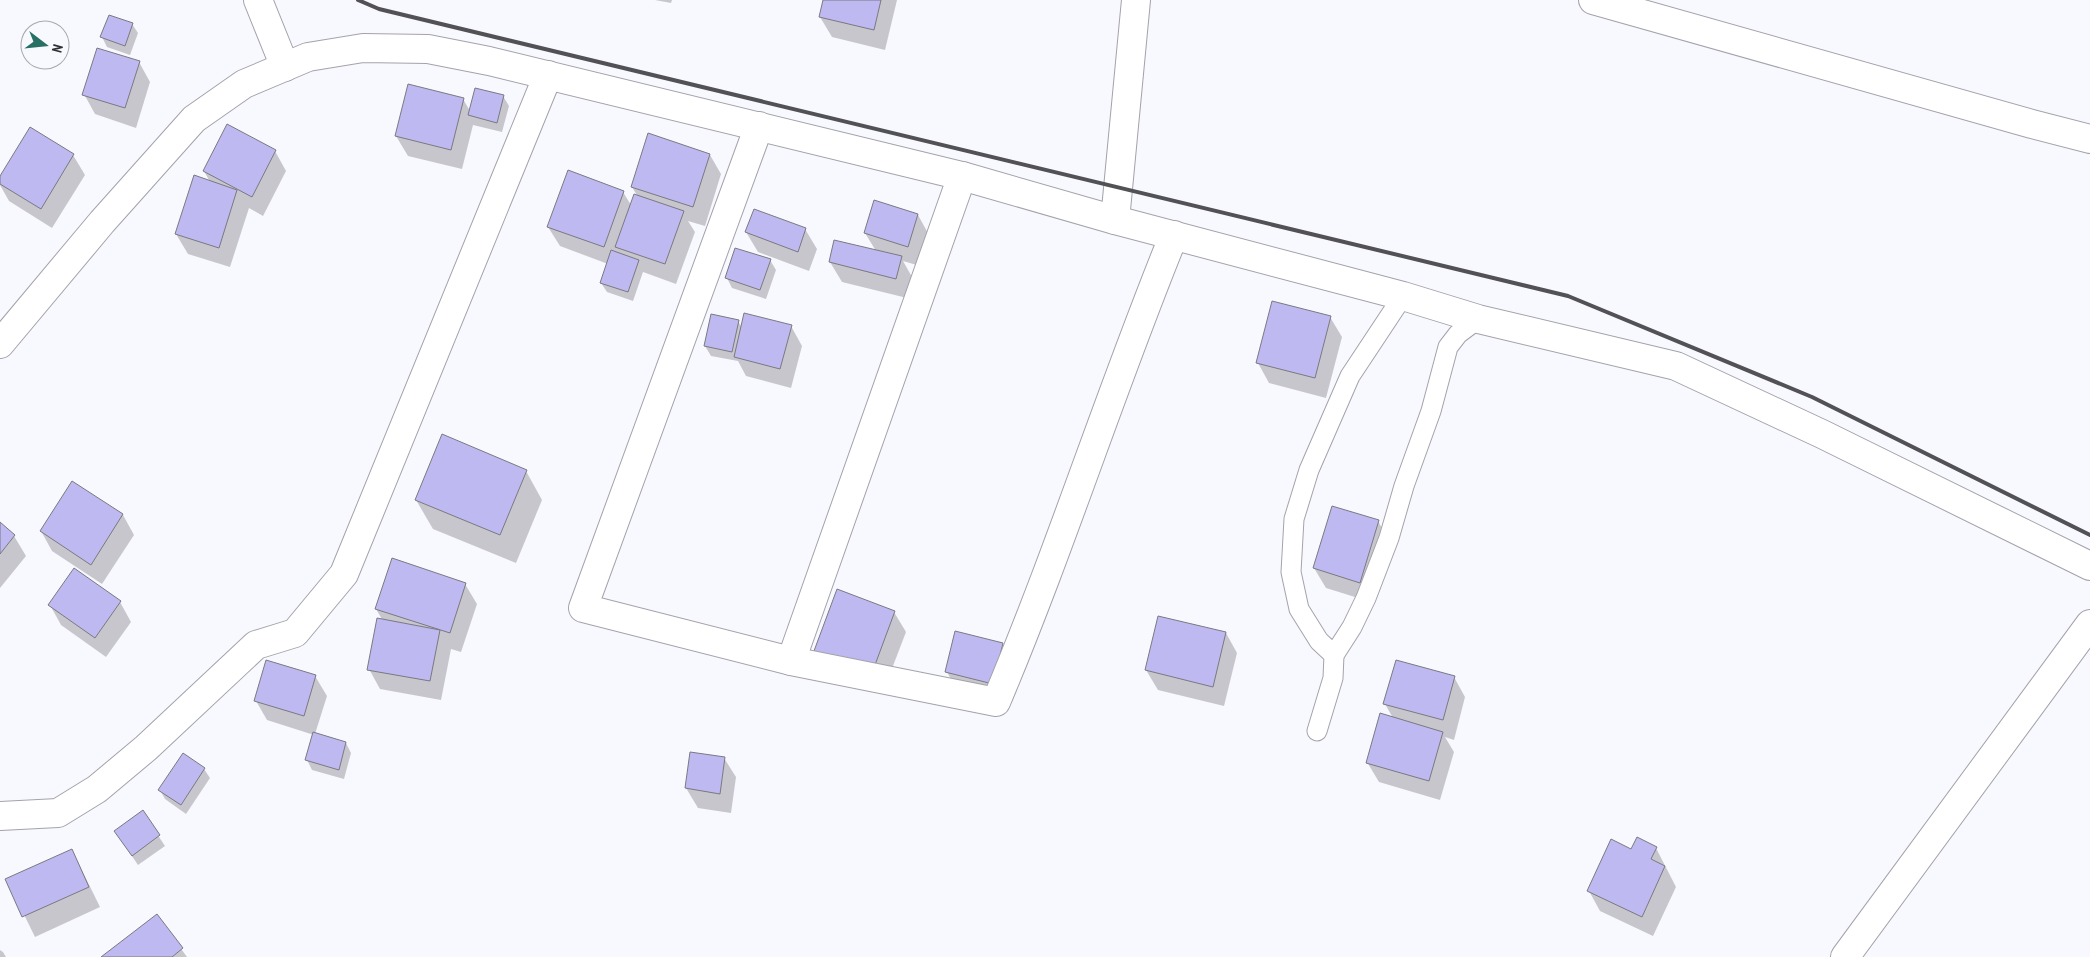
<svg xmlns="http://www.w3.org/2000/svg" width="2090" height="957" viewBox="0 0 2090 957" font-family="'PT Sans Narrow',sans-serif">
  <rect width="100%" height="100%" fill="#f8f8ff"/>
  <g fill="#0003">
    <polygon points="655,0 672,0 671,3"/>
    <polygon points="824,0 897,0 885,50 832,37 820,17"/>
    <polygon points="132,24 138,33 130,55 107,47 102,37"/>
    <polygon points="139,62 150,82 136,128 95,114 84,94"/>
    <polygon points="503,96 509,106 502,132 473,125 462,169 408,156 396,136 463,99 470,111"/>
    <polygon points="30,128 73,155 85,175 52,228 9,201 0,185 0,178"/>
    <polygon points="275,151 286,171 263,216 249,208 230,267 188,254 176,234 210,182 204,171"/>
    <polygon points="710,155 721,174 705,226 688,221 695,232 676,284 643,272 633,301 607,292 601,283 608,264 560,246 548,227 623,192 631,205 638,197 632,187"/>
    <polygon points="918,215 929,235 920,266 903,261 912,277 907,298 842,282 830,262 876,251 865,233"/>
    <polygon points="805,229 817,249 809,271 758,252 746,232"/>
    <polygon points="770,260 776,270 766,299 732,288 727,278"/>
    <polygon points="1330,317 1342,337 1326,398 1269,383 1258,363"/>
    <polygon points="738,321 742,328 791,326 802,346 791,388 746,376 738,361 711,356 705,346"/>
    <polygon points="526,471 542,500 516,563 433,529 416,500"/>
    <polygon points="73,483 123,515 134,535 102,584 52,551 41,531"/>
    <polygon points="1378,521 1389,541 1371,602 1326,588 1314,568"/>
    <polygon points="0,524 14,536 26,556 0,588"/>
    <polygon points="465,584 477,604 461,652 451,649 441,700 380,689 369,669 383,621 376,609"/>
    <polygon points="120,602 131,622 106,657 61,625 50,605"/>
    <polygon points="894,612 906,632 883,692 827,671 816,651"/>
    <polygon points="1226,633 1237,653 1224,706 1158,690 1146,670"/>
    <polygon points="1002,644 1013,664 1004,703 958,692 947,672"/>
    <polygon points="315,676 327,696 315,734 346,743 351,753 344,779 312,770 307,760 314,735 267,720 256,701"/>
    <polygon points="1454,677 1465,697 1454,740 1445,737 1454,752 1440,800 1379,782 1367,762 1393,718 1385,704"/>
    <polygon points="691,753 724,758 736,777 731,813 698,808 686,788"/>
    <polygon points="204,769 210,778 186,814 165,799 160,790"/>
    <polygon points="142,811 165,846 138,865 115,831"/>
    <polygon points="1656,848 1676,887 1653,936 1600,911 1589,891 1632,851"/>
    <polygon points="72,850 100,907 35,937 7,880"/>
    <polygon points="157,915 187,957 103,957"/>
    <polygon points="0,950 3,952 6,957 0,957"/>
  </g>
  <g fill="#beb9f1" stroke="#7a7981">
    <polygon points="823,0 881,0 874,30 819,17"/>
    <polygon points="109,15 133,23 125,46 100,37"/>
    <polygon points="97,48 140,61 125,108 82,95"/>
    <polygon points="408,84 464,98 451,150 395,136"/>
    <polygon points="475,88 504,95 497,123 468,115"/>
    <polygon points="227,124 276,150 252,197 203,171"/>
    <polygon points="30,127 74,154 41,209 0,184 0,176"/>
    <polygon points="648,133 710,154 693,207 631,187"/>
    <polygon points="568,170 624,191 604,247 547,227"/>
    <polygon points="194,175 237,190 219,248 175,234"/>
    <polygon points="634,194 684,211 665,264 615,247"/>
    <polygon points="874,200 918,214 908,247 864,233"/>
    <polygon points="754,209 806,228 798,252 745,232"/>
    <polygon points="834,240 902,256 896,279 829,262"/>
    <polygon points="735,248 771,259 760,290 725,278"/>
    <polygon points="611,250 639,260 628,292 600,283"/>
    <polygon points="1272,301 1331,316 1315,378 1256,363"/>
    <polygon points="744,313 792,325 780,369 734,357"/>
    <polygon points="711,314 739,320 732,352 704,346"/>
    <polygon points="442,434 527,470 500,535 415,500"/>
    <polygon points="72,481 123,514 91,565 40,531"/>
    <polygon points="1332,506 1379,520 1360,583 1313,568"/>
    <polygon points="0,522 15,535 0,554"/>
    <polygon points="392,558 466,583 450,633 375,609"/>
    <polygon points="74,568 121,601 95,638 48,605"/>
    <polygon points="837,589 895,611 872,673 814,651"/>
    <polygon points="1158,616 1226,632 1213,687 1145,670"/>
    <polygon points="377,618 440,630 430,681 367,670"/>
    <polygon points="955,631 1003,643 993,684 945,672"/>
    <polygon points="266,660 316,675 304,716 254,701"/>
    <polygon points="1396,660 1455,676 1443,720 1383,704"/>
    <polygon points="1380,713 1443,732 1429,781 1366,763"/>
    <polygon points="313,732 346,742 339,770 305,760"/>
    <polygon points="690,752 725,757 720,794 685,788"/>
    <polygon points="183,753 205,768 181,805 158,790"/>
    <polygon points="143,810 160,835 132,856 114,831"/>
    <polygon points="1637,837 1657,847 1651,859 1665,866 1642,917 1587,891 1611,839 1631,849"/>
    <polygon points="72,849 89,887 22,917 5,879"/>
    <polygon points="157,914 183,948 172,957 101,957"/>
  </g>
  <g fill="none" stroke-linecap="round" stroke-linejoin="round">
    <defs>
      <g id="service">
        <polyline points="1334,655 1352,627 1366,598 1389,538 1404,486 1431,411 1448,347 1458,334 1478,319"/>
        <polyline points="1317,731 1333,678 1334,655 1319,641 1299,609 1291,572 1294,519 1309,470 1350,376 1403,296"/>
      </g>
      <g id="minor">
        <polyline points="258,0 285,67"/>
        <polyline points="1593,0 2032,124 2090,139"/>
        <polyline points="759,126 583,608 791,661 962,176"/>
        <polyline points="1115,220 1136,0"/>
        <polyline points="0,344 102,222 194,119 244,84 308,57 363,48 428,49 489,61 962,176 1115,220 1403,296 1478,319 1676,366 1822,434 2090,566"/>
        <path d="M791,661L996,702C1061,548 1111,389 1174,235"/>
        <polyline points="0,816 58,813 97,789 146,748 256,645 295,633 344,574 548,75"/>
        <polyline points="1845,957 2090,624"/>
      </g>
    </defs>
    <use href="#service" stroke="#a4a3ab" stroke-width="21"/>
    <use href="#minor" stroke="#a4a3ab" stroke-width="30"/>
    <use href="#service" stroke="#fff" stroke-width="19"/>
    <use href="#minor" stroke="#fff" stroke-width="28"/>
    <polyline stroke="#525256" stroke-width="4" points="358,0 379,9 1568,296 1812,397 2090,535"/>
  </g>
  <g transform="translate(45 45) rotate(106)"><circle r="24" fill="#f8f8ff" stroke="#a8a8ad"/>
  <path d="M0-4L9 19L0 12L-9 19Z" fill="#286f64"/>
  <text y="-8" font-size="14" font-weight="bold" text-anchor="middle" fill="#2f2f32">N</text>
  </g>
</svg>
